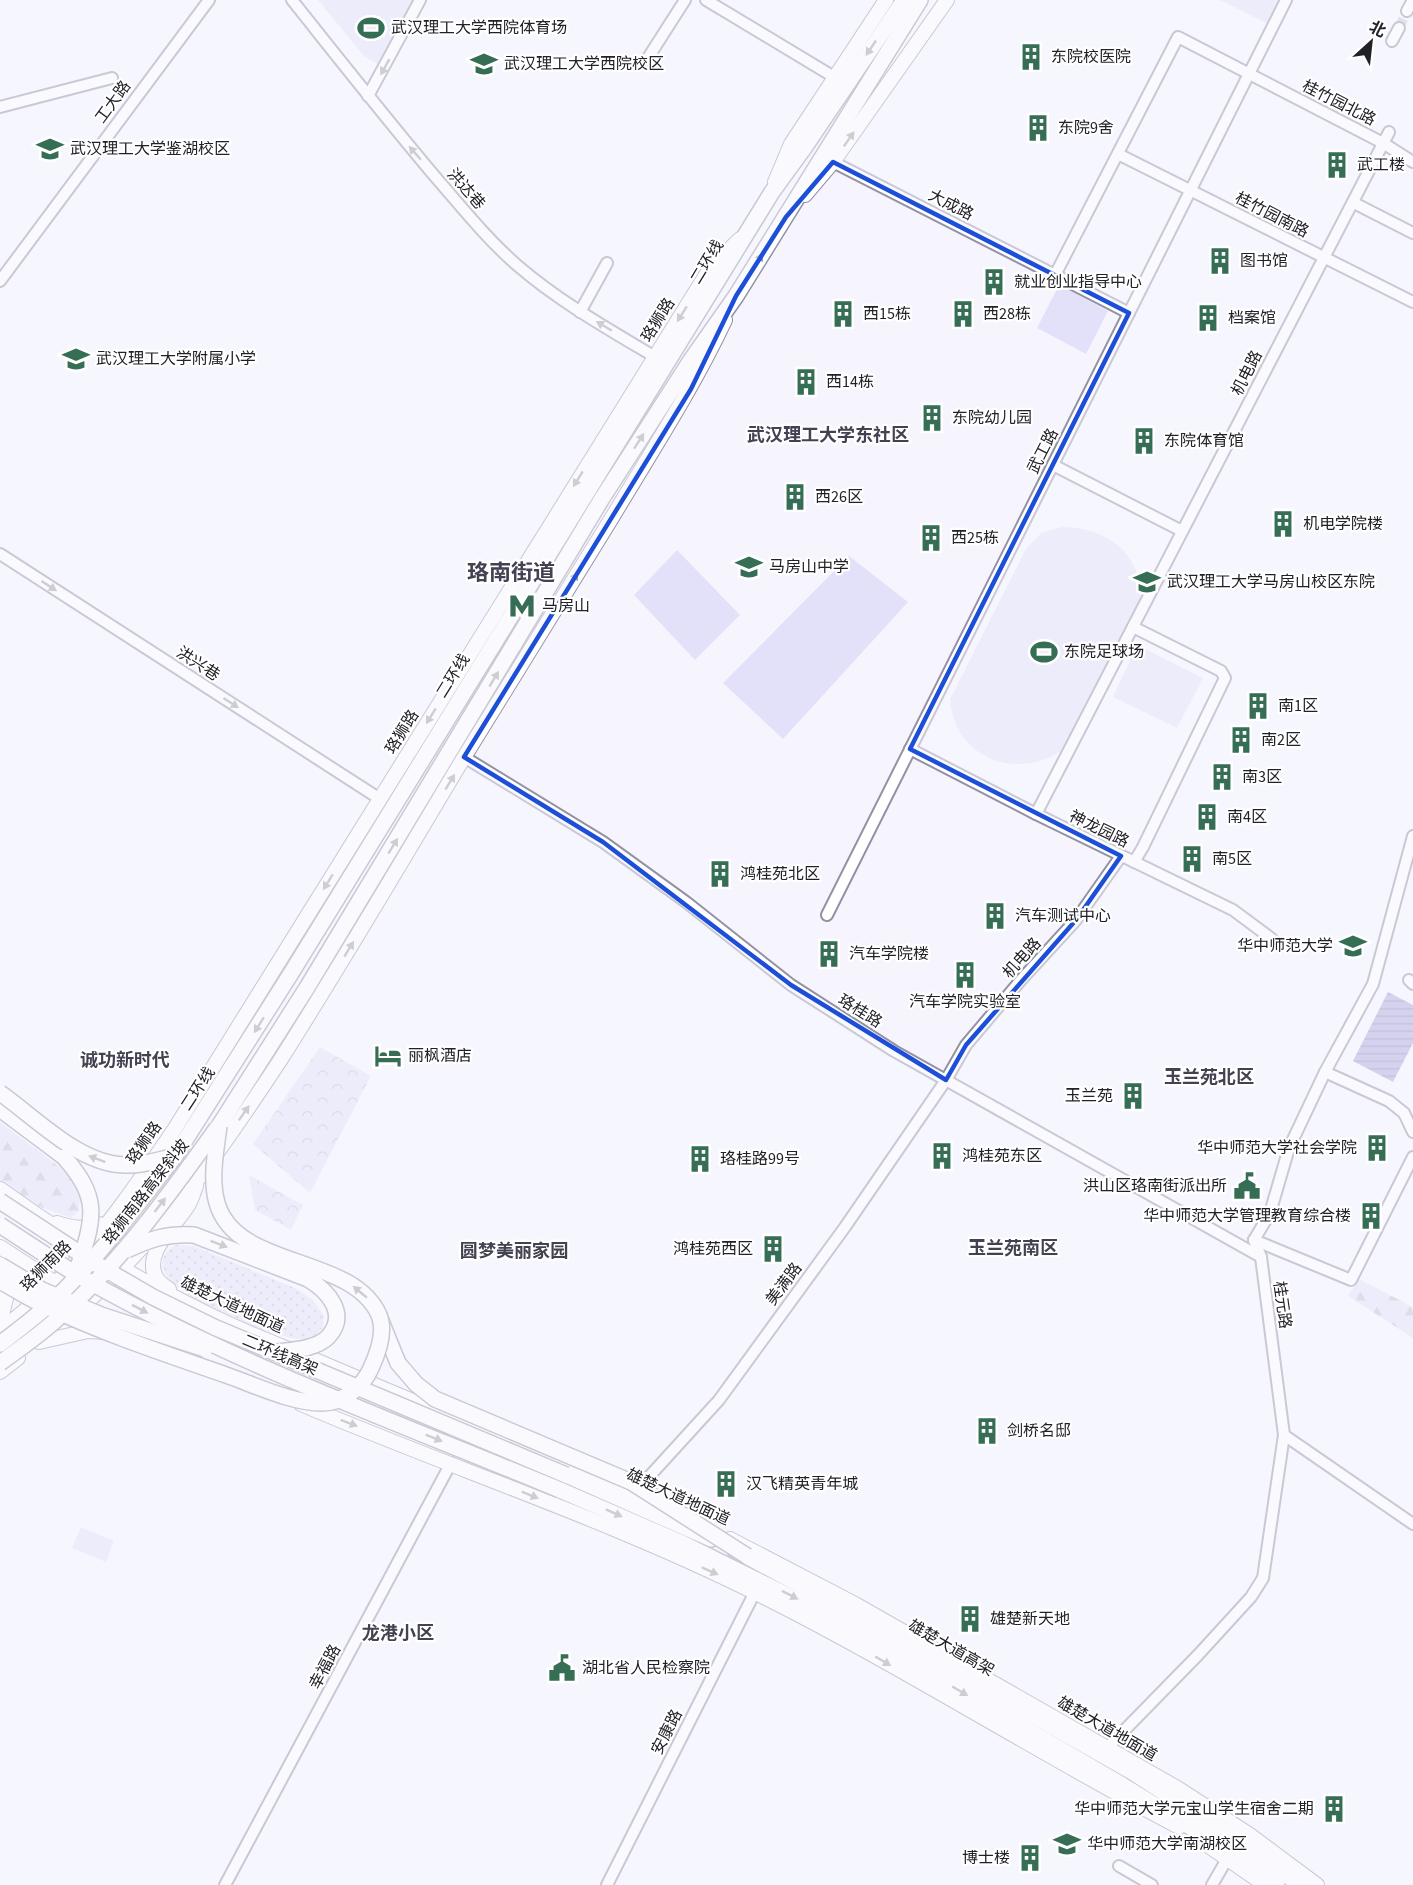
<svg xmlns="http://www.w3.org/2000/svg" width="1413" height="1885" viewBox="0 0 1413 1885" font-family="'Source Sans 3','Noto Sans SC',sans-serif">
  <defs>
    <pattern id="grass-dots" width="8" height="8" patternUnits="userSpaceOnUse" patternTransform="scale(1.5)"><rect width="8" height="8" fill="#e3e1f9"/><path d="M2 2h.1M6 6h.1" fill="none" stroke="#c2c1d5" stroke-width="1.8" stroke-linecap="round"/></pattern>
    <pattern id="forest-firs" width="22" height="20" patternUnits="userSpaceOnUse" patternTransform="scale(1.5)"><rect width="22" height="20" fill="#e3e1f9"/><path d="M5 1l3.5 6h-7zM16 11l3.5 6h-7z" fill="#c2c1d5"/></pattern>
    <pattern id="park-crowns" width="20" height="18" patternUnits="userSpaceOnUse" patternTransform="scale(1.5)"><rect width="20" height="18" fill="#e3e1f9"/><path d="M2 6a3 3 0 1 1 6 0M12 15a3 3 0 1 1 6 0" fill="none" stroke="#c2c1d5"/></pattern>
    <pattern id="water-rules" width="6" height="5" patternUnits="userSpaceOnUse" patternTransform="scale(1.5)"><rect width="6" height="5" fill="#aca8de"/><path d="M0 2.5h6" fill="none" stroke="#8c88b4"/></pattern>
  </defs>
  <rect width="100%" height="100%" fill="#f6f5fe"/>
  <path fill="url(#grass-dots)" d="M176,1245L194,1246L297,1289L313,1300L324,1316L323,1327C318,1333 313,1338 304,1339C276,1341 115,1280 176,1245Z"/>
  <g fill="url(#forest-firs)">
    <polygon points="0,1122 65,1171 80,1195 79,1211 71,1218 38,1206 0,1181"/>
    <polygon points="1359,1279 1413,1307 1413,1338 1348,1296"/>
  </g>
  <g fill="url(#park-crowns)">
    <polygon points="320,1047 371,1076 310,1193 253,1144"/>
    <polygon points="249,1175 303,1205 291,1230 255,1210"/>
  </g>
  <g fill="#e3e1f9">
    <polygon points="318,0 415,0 383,63 378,64 364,56"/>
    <polygon points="1220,0 1282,0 1270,25"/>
    <polygon points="1059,285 1108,311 1086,354 1037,328"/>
    <path d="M1062,527C1107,527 1141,553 1141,599L1064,749C1017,782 954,759 950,699L1026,549L1041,533Z"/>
    <polygon points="677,550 740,615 695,660 634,595"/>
    <polygon points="849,556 908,602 783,739 723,683"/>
    <polygon points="1137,645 1203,678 1177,728 1113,697"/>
    <polygon points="81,1527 114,1541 106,1562 72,1548"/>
  </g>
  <polygon fill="url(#water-rules)" points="1388,992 1413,1005 1413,1043 1393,1082 1353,1061"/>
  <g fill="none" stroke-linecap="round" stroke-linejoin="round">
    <polyline stroke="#cbcbd3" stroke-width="10" stroke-dasharray="10 5" stroke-linecap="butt" points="1399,28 1407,11"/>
    <defs>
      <g id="minor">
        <path d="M292,0C340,60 388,121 438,180C463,209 489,241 518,266C560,302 608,329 655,357"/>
        <polyline points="706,0 834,77"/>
        <polyline points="1407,11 1413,0"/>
        <polyline points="1392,41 1399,28"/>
        <polyline points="646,61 685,0"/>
        <polyline points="368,96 420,0"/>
        <polyline points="0,107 112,78"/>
        <polyline points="1118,154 1413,302"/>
        <polyline points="833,162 1055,275"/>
        <polyline points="1354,203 1413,233"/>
        <polyline points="0,281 209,0"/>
        <polyline points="580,312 607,263"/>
        <polyline points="1129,313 1055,275 1178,37 1383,143 1413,162"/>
        <polyline points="1053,465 1182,531"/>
        <polyline points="0,554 380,799"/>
        <polyline points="1133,627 1221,671 1225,678 1143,847 1134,862"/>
        <polyline points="910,749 1036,814 1233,910 1272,939"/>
        <polyline points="464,757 603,842 686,902 791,985 894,1051 1261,1257"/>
        <polyline points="1036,814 1389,132"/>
        <polyline points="827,915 1286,0"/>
        <polyline points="1409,980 1413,984"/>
        <polyline points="1325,1072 1389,1101 1404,1113 1413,1132"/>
        <polyline points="1254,1240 1270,1213 1289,1148 1325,1072 1373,984 1413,836"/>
        <polyline points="1254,1240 1351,1280 1413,1157"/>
        <polyline points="1284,1435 1413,1524"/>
        <polyline points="636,1491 719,1400 845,1227 946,1080 966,1045 1021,980 1076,920 1121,856"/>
        <polyline points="1107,1748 1198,1655 1251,1597 1263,1578 1284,1435 1261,1257 1254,1240"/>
        <polyline points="1119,1866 1152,1885"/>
        <polyline points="225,1885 451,1463"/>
        <polyline points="607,1885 755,1592"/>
        <polyline points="1212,1885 1227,1859"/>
      </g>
      <g id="major">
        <polyline points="775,182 791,144 886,0"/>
        <polyline points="805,195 833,162 947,0"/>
        <path d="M0,1189C65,1236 134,1278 206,1313C241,1331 279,1345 315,1360C429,1409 546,1454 658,1506"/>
        <path d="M57,1223C72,1228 85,1230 99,1224"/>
        <polyline points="0,1247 88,1304"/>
        <path d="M169,1289C166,1287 161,1284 158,1280C140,1256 175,1226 187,1207C192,1200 193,1193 196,1186"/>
        <path d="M80,1308C161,1239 223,1147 281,1059C344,960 403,859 463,759C513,678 563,597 613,516C652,451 693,388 725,320"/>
        <polyline points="0,1324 7,1294 6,1276"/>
        <path d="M0,1331C18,1316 39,1300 56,1283C101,1237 138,1183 174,1130L711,267L740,239"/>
        <polyline points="141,1334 192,1357"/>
        <polyline points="39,1342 88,1331 141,1334"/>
        <polyline points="0,1372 18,1358"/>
        <path d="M301,1404C451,1468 607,1519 754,1592C899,1664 1036,1752 1179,1827"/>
        <polyline points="730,1539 855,1604 1179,1789 1250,1835 1317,1885"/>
        <polyline points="1210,1847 1261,1882"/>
      </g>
      <g id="highway">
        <polyline points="0,1109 64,1157"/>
        <polyline points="219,1126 308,986 601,500 691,360 736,296 920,0"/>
        <polyline points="175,1156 290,975 772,192 804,148 904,0"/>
        <polyline points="381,1321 398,1363"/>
        <polyline points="566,1475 711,1539"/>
        <polyline points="560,1490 682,1543 848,1625 1119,1783 1241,1858 1277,1885"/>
        <polyline points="735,1550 852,1613 1132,1772 1245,1845 1300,1885"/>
      </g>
    </defs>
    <use href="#minor" stroke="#9392a5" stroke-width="14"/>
    <use href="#major" stroke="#9392a5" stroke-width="16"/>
    <use href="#highway" stroke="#9392a5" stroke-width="18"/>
    <use href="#minor" stroke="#fff" stroke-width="10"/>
    <use href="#major" stroke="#fff" stroke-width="14"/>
    <use href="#highway" stroke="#fff" stroke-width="15"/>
    <defs>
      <g id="highway-bridge">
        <path d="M0,1093C36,1118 79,1164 124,1165C141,1166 158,1160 175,1156"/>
        <path d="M64,1157C99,1197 95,1216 79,1264"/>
        <polyline points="0,1201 96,1264 153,1297 214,1327 566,1475"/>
        <path d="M0,1225C29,1244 58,1264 88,1281C238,1365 401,1424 560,1490"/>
        <path d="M127,1250C150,1239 168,1233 194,1235L308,1279C328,1291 349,1314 328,1337C316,1349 293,1350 277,1352"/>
        <polyline points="0,1265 42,1290 101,1315 205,1349"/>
        <path d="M0,1281C16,1290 31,1300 48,1307C105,1334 166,1354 226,1375C255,1385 291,1403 322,1403C343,1403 363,1387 371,1368C378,1353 386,1332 379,1315C352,1254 236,1270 217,1203C210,1178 216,1151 219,1126"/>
        <path d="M0,1344C18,1330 37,1316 54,1300C99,1257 136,1206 175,1156"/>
        <path d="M0,1363C19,1349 40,1335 58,1318C120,1263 169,1195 217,1128"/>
        <polyline points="398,1363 416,1384 435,1399 631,1482 747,1556"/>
      </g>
    </defs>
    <use href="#highway-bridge" stroke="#9392a5" stroke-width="18" stroke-linecap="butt"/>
    <use href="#highway-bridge" stroke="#fff" stroke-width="15"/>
  </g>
  <defs><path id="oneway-solid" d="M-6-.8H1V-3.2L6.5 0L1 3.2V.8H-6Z" transform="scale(1.5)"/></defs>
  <g fill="#9b9b9e">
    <use href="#oneway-solid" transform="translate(871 48) rotate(124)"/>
    <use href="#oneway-solid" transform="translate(385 67) rotate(119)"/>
    <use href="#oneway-solid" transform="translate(849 139) rotate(-55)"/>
    <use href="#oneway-solid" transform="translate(415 153) rotate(-131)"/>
    <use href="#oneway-solid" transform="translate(758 261) rotate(-58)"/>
    <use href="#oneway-solid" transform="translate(682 314) rotate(122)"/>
    <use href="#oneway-solid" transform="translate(604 326) rotate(-149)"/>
    <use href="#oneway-solid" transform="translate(639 441) rotate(-57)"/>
    <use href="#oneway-solid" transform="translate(578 479) rotate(122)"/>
    <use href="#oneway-solid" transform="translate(573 580) rotate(-58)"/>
    <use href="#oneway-solid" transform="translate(49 586) rotate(33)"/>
    <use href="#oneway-solid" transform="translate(494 679) rotate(-59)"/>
    <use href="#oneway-solid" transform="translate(231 703) rotate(33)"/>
    <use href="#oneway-solid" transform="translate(431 716) rotate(122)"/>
    <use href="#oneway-solid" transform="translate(450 782) rotate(-59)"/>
    <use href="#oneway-solid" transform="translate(393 846) rotate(-59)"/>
    <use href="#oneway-solid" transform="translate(328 882) rotate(122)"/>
    <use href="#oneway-solid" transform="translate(349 949) rotate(-59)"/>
    <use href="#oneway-solid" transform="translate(259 1025) rotate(122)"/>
    <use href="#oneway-solid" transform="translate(244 1113) rotate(-55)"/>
    <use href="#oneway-solid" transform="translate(97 1159) rotate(-159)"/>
    <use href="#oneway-solid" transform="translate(160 1205) rotate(-52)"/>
    <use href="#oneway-solid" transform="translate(219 1244) rotate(21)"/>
    <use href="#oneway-solid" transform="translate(360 1292) rotate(-140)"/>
    <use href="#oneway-solid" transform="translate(140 1309) rotate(27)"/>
    <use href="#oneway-solid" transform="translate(349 1423) rotate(21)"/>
    <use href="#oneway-solid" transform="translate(434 1438) rotate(22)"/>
    <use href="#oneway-solid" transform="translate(530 1495) rotate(22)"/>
    <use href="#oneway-solid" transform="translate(614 1513) rotate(24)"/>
    <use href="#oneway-solid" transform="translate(710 1571) rotate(24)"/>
    <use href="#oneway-solid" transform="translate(790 1595) rotate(27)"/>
    <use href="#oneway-solid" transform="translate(883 1661) rotate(30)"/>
    <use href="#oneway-solid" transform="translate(960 1691) rotate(30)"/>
  </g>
  <path d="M0 0H1413V1885H0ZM833,162L1129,313L910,749L1121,856L1076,920L966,1045L946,1080L791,985L603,842L464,757L691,389L736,296L786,217Z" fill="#f6f5fe" fill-opacity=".55" fill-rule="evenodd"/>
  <path fill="none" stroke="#1d4ed8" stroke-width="4.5" stroke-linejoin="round" d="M833,162L1129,313L910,749L1121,856L1076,920L966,1045L946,1080L791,985L603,842L464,757L691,389L736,296L786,217Z"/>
  <defs>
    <symbol id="stadium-bare" viewBox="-9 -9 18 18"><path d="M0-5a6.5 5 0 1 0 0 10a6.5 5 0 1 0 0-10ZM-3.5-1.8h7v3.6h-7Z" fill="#366e55" stroke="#fff" stroke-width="2.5" paint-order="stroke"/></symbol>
    <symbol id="building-bare" viewBox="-9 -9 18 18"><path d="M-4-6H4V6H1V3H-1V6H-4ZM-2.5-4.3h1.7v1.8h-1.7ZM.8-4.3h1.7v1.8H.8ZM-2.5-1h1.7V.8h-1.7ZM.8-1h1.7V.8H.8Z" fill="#366e55" stroke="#fff" stroke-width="2.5" paint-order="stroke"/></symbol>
    <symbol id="university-bare" viewBox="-9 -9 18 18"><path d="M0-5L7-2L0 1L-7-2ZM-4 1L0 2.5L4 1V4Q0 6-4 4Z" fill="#366e55" stroke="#fff" stroke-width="2.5" paint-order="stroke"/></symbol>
    <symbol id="school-bare" viewBox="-9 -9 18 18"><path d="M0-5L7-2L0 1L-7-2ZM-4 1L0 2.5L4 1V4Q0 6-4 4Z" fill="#366e55" stroke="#fff" stroke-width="2.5" paint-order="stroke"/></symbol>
    <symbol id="metro-bare" viewBox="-9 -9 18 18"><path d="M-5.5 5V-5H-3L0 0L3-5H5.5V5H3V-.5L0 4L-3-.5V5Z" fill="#366e55" stroke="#fff" stroke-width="2.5" paint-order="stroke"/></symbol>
    <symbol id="hotel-bare" viewBox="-9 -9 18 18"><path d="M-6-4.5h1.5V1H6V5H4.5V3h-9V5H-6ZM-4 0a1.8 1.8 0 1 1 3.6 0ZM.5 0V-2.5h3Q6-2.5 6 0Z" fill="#366e55" stroke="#fff" stroke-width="2.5" paint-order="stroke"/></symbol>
    <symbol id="civic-bare" viewBox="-9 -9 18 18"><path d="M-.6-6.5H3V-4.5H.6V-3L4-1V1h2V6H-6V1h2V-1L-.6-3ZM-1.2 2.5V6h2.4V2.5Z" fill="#366e55" stroke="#fff" stroke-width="2.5" paint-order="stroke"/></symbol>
  </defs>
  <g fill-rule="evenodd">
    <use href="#stadium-bare" x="352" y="9" width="38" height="38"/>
    <use href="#building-bare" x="1012" y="38" width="38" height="38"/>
    <use href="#university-bare" x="465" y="45" width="38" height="38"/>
    <use href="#building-bare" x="1019" y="109" width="38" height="38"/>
    <use href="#university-bare" x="31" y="130" width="38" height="38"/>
    <use href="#building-bare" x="1318" y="146" width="38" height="38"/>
    <use href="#building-bare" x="1201" y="242" width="38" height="38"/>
    <use href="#building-bare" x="975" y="263" width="38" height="38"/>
    <use href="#building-bare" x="824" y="295" width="38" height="38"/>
    <use href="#building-bare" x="944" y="295" width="38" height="38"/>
    <use href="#building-bare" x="1189" y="299" width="38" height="38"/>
    <use href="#school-bare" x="57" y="340" width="38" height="38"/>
    <use href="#building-bare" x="787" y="363" width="38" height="38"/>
    <use href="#building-bare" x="913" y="399" width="38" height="38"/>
    <use href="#building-bare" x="1125" y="422" width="38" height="38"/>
    <use href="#building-bare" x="776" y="478" width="38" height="38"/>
    <use href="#building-bare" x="1264" y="505" width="38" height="38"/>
    <use href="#building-bare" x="912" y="519" width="38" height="38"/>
    <use href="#school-bare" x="730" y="548" width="38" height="38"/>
    <use href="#university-bare" x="1128" y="563" width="38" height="38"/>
    <use href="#metro-bare" x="503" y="587" width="38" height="38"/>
    <use href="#stadium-bare" x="1025" y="633" width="38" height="38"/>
    <use href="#building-bare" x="1239" y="687" width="38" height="38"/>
    <use href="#building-bare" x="1222" y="721" width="38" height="38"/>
    <use href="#building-bare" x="1203" y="758" width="38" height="38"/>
    <use href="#building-bare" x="1188" y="798" width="38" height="38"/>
    <use href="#building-bare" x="1173" y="840" width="38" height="38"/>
    <use href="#building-bare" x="701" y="855" width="38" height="38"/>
    <use href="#building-bare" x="976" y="897" width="38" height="38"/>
    <use href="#university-bare" x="1334" y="927" width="38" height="38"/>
    <use href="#building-bare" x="810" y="935" width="38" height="38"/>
    <use href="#building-bare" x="946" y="956" width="38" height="38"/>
    <use href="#hotel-bare" x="369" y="1037" width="38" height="38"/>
    <use href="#building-bare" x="1114" y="1077" width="38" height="38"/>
    <use href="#building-bare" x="1358" y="1129" width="38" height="38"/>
    <use href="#building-bare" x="923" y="1137" width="38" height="38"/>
    <use href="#building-bare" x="681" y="1140" width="38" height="38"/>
    <use href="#civic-bare" x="1228" y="1167" width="38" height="38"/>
    <use href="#building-bare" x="1352" y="1197" width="38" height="38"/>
    <use href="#building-bare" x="754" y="1230" width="38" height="38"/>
    <use href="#building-bare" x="968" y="1412" width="38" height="38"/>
    <use href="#building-bare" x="707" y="1465" width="38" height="38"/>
    <use href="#building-bare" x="951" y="1600" width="38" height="38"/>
    <use href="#civic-bare" x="543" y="1649" width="38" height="38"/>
    <use href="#building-bare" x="1315" y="1790" width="38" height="38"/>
    <use href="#university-bare" x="1048" y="1825" width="38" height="38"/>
    <use href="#building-bare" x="1011" y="1839" width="38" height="38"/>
  </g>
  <g text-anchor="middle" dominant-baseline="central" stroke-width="4.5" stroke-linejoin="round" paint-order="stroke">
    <g font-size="16" fill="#212128" stroke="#fff" text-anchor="start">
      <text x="391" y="28">武汉理工大学西院体育场</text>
      <text x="1051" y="57">东院校医院</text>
      <text x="504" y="64">武汉理工大学西院校区</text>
      <text x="1058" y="128">东院9舍</text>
      <text x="70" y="149">武汉理工大学鉴湖校区</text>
      <text x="1357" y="165">武工楼</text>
      <text x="1240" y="261">图书馆</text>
      <text x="1014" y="282">就业创业指导中心</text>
      <text x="863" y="314">西15栋</text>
      <text x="983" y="314">西28栋</text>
      <text x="1228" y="318">档案馆</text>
      <text x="96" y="359">武汉理工大学附属小学</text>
      <text x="826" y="382">西14栋</text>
      <text x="952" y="418">东院幼儿园</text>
      <text x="1164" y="441">东院体育馆</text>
      <text x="815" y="497">西26区</text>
      <text x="1303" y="524">机电学院楼</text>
      <text x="951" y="538">西25栋</text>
      <text x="769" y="567">马房山中学</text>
      <text x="1167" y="582">武汉理工大学马房山校区东院</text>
      <text x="542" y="606">马房山</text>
      <text x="1064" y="652">东院足球场</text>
      <text x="1278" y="706">南1区</text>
      <text x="1261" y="740">南2区</text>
      <text x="1242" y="777">南3区</text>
      <text x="1227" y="817">南4区</text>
      <text x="1212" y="859">南5区</text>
      <text x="740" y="874">鸿桂苑北区</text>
      <text x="1015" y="916">汽车测试中心</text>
      <text x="1333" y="946" text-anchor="end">华中师范大学</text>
      <text x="849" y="954">汽车学院楼</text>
      <text x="965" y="1002" text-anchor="middle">汽车学院实验室</text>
      <text x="408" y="1056">丽枫酒店</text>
      <text x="1113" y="1096" text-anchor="end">玉兰苑</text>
      <text x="1357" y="1148" text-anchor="end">华中师范大学社会学院</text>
      <text x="962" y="1156">鸿桂苑东区</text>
      <text x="720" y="1159">珞桂路99号</text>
      <text x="1227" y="1186" text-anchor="end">洪山区珞南街派出所</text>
      <text x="1351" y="1216" text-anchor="end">华中师范大学管理教育综合楼</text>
      <text x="753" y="1249" text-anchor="end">鸿桂苑西区</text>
      <text x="1007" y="1431">剑桥名邸</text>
      <text x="746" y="1484">汉飞精英青年城</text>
      <text x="990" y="1619">雄楚新天地</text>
      <text x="582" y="1668">湖北省人民检察院</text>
      <text x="1314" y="1809" text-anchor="end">华中师范大学元宝山学生宿舍二期</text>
      <text x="1087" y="1844">华中师范大学南湖校区</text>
      <text x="1010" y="1858" text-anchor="end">博士楼</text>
    </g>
    <g font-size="16" fill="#212128" stroke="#fff">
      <text transform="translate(113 102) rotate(-54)">工大路</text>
      <text transform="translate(1339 103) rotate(27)">桂竹园北路</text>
      <text transform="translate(466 189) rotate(49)">洪达巷</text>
      <text transform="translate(951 205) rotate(27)">大成路</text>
      <text transform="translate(1272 215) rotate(27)">桂竹园南路</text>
      <text transform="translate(707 262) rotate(-59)">二环线</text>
      <text transform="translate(658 320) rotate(-58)">珞狮路</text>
      <text transform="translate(1247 373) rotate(-63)">机电路</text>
      <text transform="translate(1043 451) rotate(-63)">武工路</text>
      <text transform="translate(198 664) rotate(33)">洪兴巷</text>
      <text transform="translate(453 676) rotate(-58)">二环线</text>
      <text transform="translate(402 732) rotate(-58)">珞狮路</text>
      <text transform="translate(1099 829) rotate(26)">神龙园路</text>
      <text transform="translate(1022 958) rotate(-48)">机电路</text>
      <text transform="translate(860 1011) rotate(32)">珞桂路</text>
      <text transform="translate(198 1089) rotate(-57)">二环线</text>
      <text transform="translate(144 1143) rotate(-55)">珞狮路</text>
      <text transform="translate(146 1192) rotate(-52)">珞狮南路高架斜坡</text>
      <text transform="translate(46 1266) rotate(-45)">珞狮南路</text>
      <text transform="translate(784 1284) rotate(-53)">美满路</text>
      <text transform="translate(232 1305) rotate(25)">雄楚大道地面道</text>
      <text transform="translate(1282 1305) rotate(82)">桂元路</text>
      <text transform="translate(280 1355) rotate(23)">二环线高架</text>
      <text transform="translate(678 1497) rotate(25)">雄楚大道地面道</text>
      <text transform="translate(951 1648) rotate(30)">雄楚大道高架</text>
      <text transform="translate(325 1667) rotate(-62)">幸福路</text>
      <text transform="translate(1107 1729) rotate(30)">雄楚大道地面道</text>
      <text transform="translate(667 1732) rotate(-63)">安康路</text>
    </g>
    <g font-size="18" font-weight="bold" fill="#434252" stroke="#fff">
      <text x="828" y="435">武汉理工大学东社区</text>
      <text x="125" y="1060">诚功新时代</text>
      <text x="1209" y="1077">玉兰苑北区</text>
      <text x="1013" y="1248">玉兰苑南区</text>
      <text x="514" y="1251">圆梦美丽家园</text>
      <text x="398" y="1633">龙港小区</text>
    </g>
    <g font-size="22" font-weight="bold" fill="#434252" stroke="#fff">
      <text x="511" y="573">珞南街道</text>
    </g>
  </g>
  <g transform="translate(1371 42) rotate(27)" stroke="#ffffff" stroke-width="4.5" paint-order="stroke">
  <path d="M0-4.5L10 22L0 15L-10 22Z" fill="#212128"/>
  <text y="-9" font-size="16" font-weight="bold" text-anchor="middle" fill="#212128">北</text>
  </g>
</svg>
